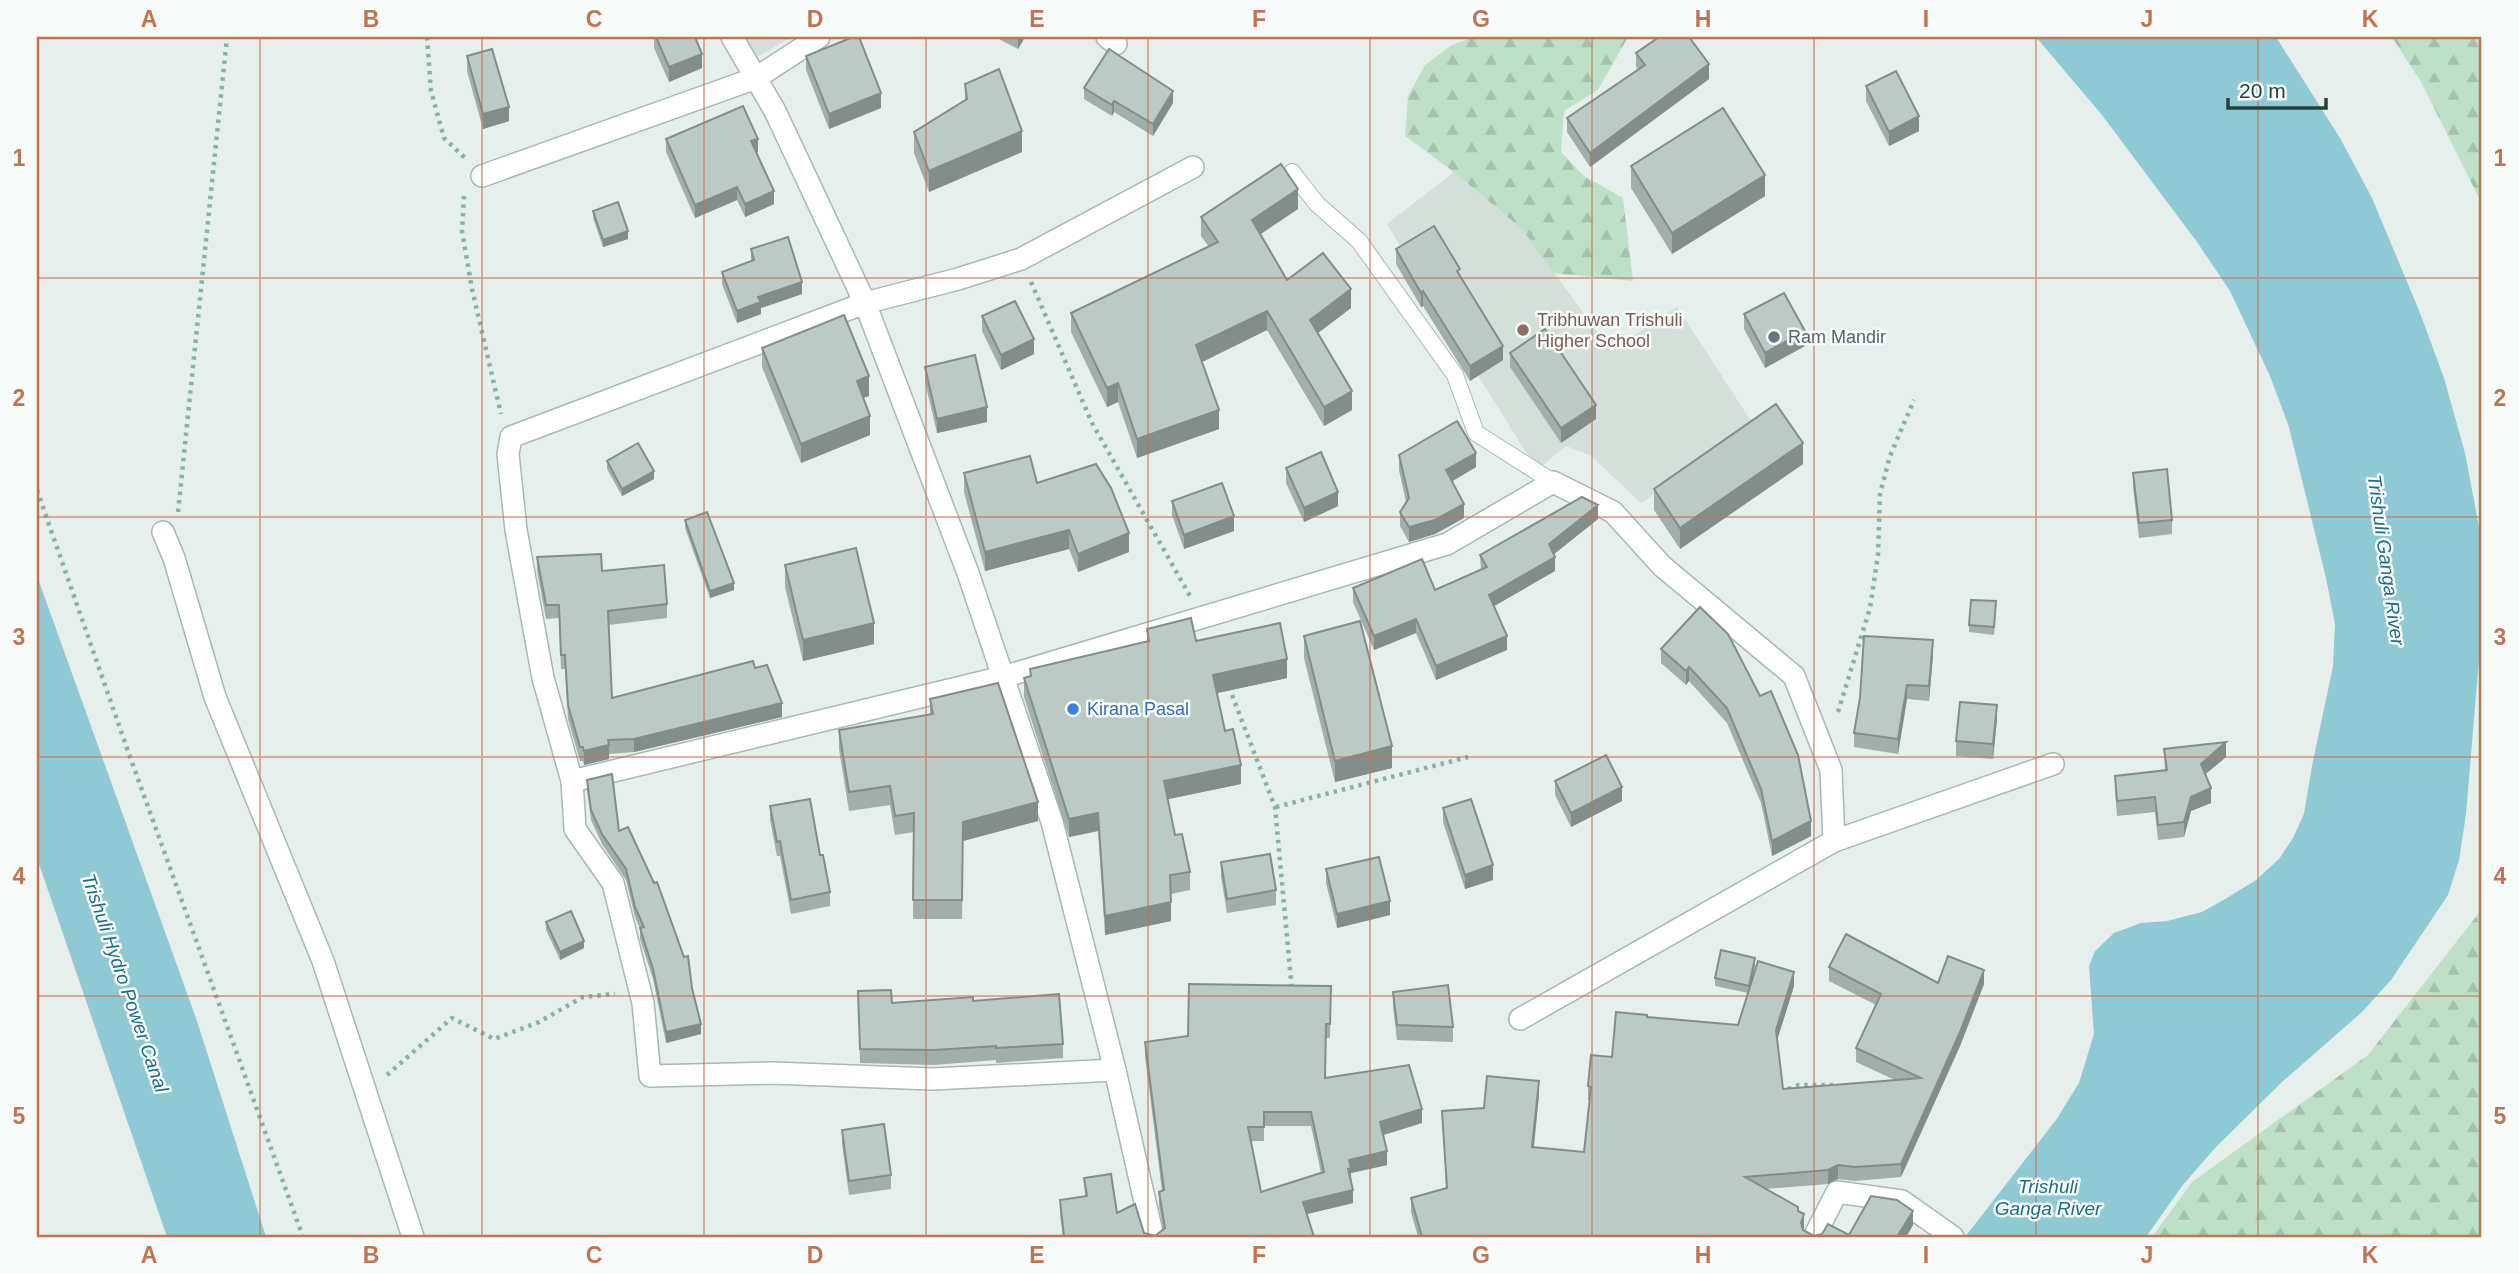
<svg xmlns="http://www.w3.org/2000/svg" width="2519" height="1274" viewBox="0 0 2519 1274" font-family="Arial,sans-serif">
  <defs>
    <pattern id="forest-firs" width="22" height="20" patternUnits="userSpaceOnUse" patternTransform="scale(1.75)"><rect width="22" height="20" fill="#bfe0c8"/><path d="M5 1l3.5 6h-7zM16 11l3.5 6h-7z" fill="#a4c1ad"/></pattern>
  </defs>
  <rect width="100%" height="100%" fill="#e6efeb"/>
  <g fill="#d4dfda">
    <polygon points="744,37 792,37 755,58"/>
    <polygon points="1454,172 1523,230 1611,351 1677,307 1753,424 1641,503 1590,455 1566,446 1537,470 1462,350 1387,224"/>
  </g>
  <g fill="url(#forest-firs)">
    <polygon points="1474,37 1628,37 1598,90 1564,111 1561,152 1584,176 1623,198 1633,281 1553,273 1523,230 1454,172 1405,136 1408,96 1425,65 1452,45"/>
    <polygon points="2392,37 2482,37 2482,204 2421,82"/>
    <polygon points="2482,909 2482,1237 2152,1237 2192,1182 2368,1055"/>
  </g>
  <g fill="#8ec9d4">
    <polygon points="2036,37 2276,37 2340,138 2372,198 2420,313 2444,378 2465,453 2480,532 2481,636 2466,814 2459,860 2448,895 2391,980 2361,1013 2283,1081 2215,1148 2182,1186 2146,1237 1965,1237 2056,1120 2079,1083 2094,1034 2089,966 2095,951 2114,933 2141,923 2167,921 2202,912 2227,898 2256,880 2279,859 2293,838 2304,814 2312,766 2333,666 2335,624 2326,578 2289,427 2270,376 2230,291 2197,242 2102,115"/>
    <polygon points="37,576 197,1021 266,1237 167,1237 37,858"/>
  </g>
  <g fill="none" stroke-linecap="round" stroke-linejoin="round">
    <defs>
      <polyline id="lane" points="1292,172 1317,204 1359,241 1455,375 1476,433 1553,482"/>
      <g id="street">
        <polyline points="732,37 775,111 865,303 968,573 1052,822 1115,1070 1153,1237"/>
        <polyline points="1107,37 1116,44"/>
        <polyline points="482,176 756,78 819,37"/>
        <polyline points="163,532 174,558 215,697 323,961 413,1237"/>
        <polyline points="572,781 543,678 516,530 508,454 511,437 865,303 958,279 1021,259 1193,167"/>
        <polyline points="1834,841 2053,764"/>
        <polyline points="1115,1070 933,1079 772,1073 650,1076 643,1003 613,883 575,829 572,781 1003,677 1447,544 1553,482 1613,512 1662,566 1794,676 1831,770 1834,841 1520,1019"/>
      </g>
      <polyline id="secondary" points="1814,1237 1837,1192 1902,1201 1953,1237"/>
    </defs>
    <use href="#lane" stroke="#a8b8b2" stroke-width="18"/>
    <use href="#street" stroke="#a8b8b2" stroke-width="24"/>
    <use href="#secondary" stroke="#a4bbb3" stroke-width="24"/>
    <g stroke="#86b3a5" stroke-width="4.5" stroke-dasharray="3.5 5" stroke-linecap="butt">
      <polyline points="427,37 431,91 444,138 465,158"/>
      <polyline points="464,196 462,231 472,289 501,414"/>
      <polyline points="1031,282 1092,423 1190,596"/>
      <polyline points="37,490 129,754 303,1237"/>
      <polyline points="178,512 227,37"/>
      <polyline points="1229,687 1275,807 1292,991"/>
      <polyline points="1838,712 1870,608 1878,555 1880,494 1890,456 1914,400"/>
      <polyline points="1276,807 1468,757"/>
      <polyline points="387,1075 452,1018 494,1039 539,1022 583,997 615,994"/>
      <polyline points="1788,1089 1799,1085 1835,1085"/>
    </g>
    <use href="#lane" stroke="#fff" stroke-width="16"/>
    <use href="#street" stroke="#fff" stroke-width="21"/>
    <use href="#secondary" stroke="#fff" stroke-width="21"/>
  </g>
  <g fill="#a1aea9" fill-rule="evenodd">
    <polygon points="654,37 695,37 702,68 669,82 654,48"/>
    <polygon points="995,37 1025,37 1018,49"/>
    <polygon points="1636,53 1709,79 1590,167 1567,132 1567,118 1638,70 1636,67"/>
    <polygon points="467,56 509,121 483,129 467,71"/>
    <polygon points="806,56 881,108 829,129 806,70"/>
    <polygon points="965,84 1022,152 929,192 914,153 914,132 965,101"/>
    <polygon points="1866,86 1919,131 1889,146 1866,101"/>
    <polygon points="1084,88 1173,103 1153,136 1114,112 1112,116 1084,99"/>
    <polygon points="666,139 758,152 756,152 774,204 745,217 737,200 695,218 666,152"/>
    <polygon points="1631,166 1765,196 1672,254 1631,188"/>
    <polygon points="1298,209 1260,234 1287,280 1351,308 1318,333 1352,410 1324,426 1267,330 1202,362 1219,429 1137,458 1118,402 1107,407 1071,332 1071,313 1209,247 1201,236 1201,217"/>
    <polygon points="593,211 628,239 603,247 593,218"/>
    <polygon points="751,249 802,294 761,308 761,314 737,323 722,284 722,272 751,261"/>
    <polygon points="1396,249 1460,277 1503,360 1470,381 1423,306 1421,307 1396,264"/>
    <polygon points="1744,314 1805,346 1765,368 1744,329"/>
    <polygon points="982,316 1034,354 1001,370 982,331"/>
    <polygon points="762,348 869,396 863,398 870,435 801,463 762,367"/>
    <polygon points="1510,353 1596,419 1561,443 1510,367"/>
    <polygon points="925,367 987,422 937,433 925,382"/>
    <polygon points="1399,455 1476,467 1452,481 1464,518 1435,534 1409,542 1400,526 1400,512 1406,502 1399,470"/>
    <polygon points="607,461 654,479 622,496 607,469"/>
    <polygon points="1803,464 1680,549 1654,510 1654,489"/>
    <polygon points="1286,468 1338,506 1304,522 1286,483"/>
    <polygon points="964,473 1037,483 1129,552 1078,572 1069,549 985,571 964,492"/>
    <polygon points="2133,473 2172,520 2172,534 2139,538 2133,487"/>
    <polygon points="1172,501 1234,531 1184,549 1172,515"/>
    <polygon points="1598,519 1554,554 1555,571 1494,606 1507,650 1436,680 1416,633 1374,650 1353,602 1353,588 1435,590 1481,570 1480,555"/>
    <polygon points="685,520 734,590 710,598 685,528"/>
    <polygon points="537,557 602,571 667,604 667,618 608,625 612,698 755,668 782,717 634,752 609,754 609,759 584,765 583,761 580,761 568,719 565,669 561,669 559,618 546,619 537,571"/>
    <polygon points="785,565 874,644 803,661 785,587"/>
    <polygon points="1700,607 1811,836 1772,856 1761,803 1727,723 1689,681 1686,685 1661,663 1661,649"/>
    <polygon points="1996,609 1994,635 1969,632 1969,625"/>
    <polygon points="1147,629 1196,641 1287,678 1217,693 1225,731 1241,784 1168,799 1175,835 1190,872 1190,890 1171,894 1171,921 1105,935 1098,831 1069,837 1024,697 1024,678 1030,677 1030,669 1147,641"/>
    <polygon points="1304,636 1392,768 1335,782 1304,658"/>
    <polygon points="1933,655 1929,701 1907,699 1898,754 1854,747 1854,733"/>
    <polygon points="930,699 1038,821 963,841 962,919 913,919 914,832 895,835 890,805 849,811 839,749 839,730 930,714"/>
    <polygon points="1997,719 1993,759 1956,756 1956,741"/>
    <polygon points="2164,749 2226,757 2205,774 2211,803 2191,811 2184,837 2158,840 2155,812 2117,816 2115,790 2115,776 2165,771"/>
    <polygon points="587,780 619,831 692,988 701,1034 666,1043 653,979 640,939 640,929 635,917 626,880 602,844 591,820 587,791"/>
    <polygon points="1555,781 1622,801 1571,827 1555,795"/>
    <polygon points="770,806 830,892 830,906 791,914 780,856 777,856 770,820"/>
    <polygon points="1443,808 1493,880 1465,889 1443,822"/>
    <polygon points="1221,862 1276,890 1276,905 1227,913 1221,877"/>
    <polygon points="1326,869 1390,915 1337,928 1326,883"/>
    <polygon points="546,922 584,948 560,960 546,930"/>
    <polygon points="1755,965 1752,980 1794,986 1777,1040 1783,1089 1895,1080 1856,1062 1856,1048 1876,1005 1829,981 1829,967 1938,983 1984,984 1960,1046 1901,1177 1855,1181 1838,1179 1828,1184 1766,1189 1798,1211 1804,1228 1803,1230 1814,1236 1849,1235 1913,1225 1906,1237 1418,1237 1411,1212 1411,1198 1446,1188 1442,1111 1484,1108 1539,1095 1534,1147 1584,1152 1590,1100 1588,1100 1588,1086 1647,1017 1738,1025 1748,993 1715,986 1715,978"/>
    <path d="M1331,986L1330,1038H1326L1325,1078L1422,1123L1383,1135L1387,1165L1351,1173L1353,1203L1307,1214L1314,1237H1063L1060,1214V1200L1085,1197L1084,1178L1117,1213L1144,1233L1155,1236L1163,1229L1159,1206V1192L1162,1191L1145,1056V1042L1188,1036ZM1264,1126H1311L1321,1173L1261,1192L1251,1141H1264Z"/>
    <polygon points="858,991 892,1003 973,1001 1063,1044 1063,1058 996,1063 996,1060 934,1065 860,1063"/>
    <polygon points="1393,992 1453,1027 1453,1042 1397,1040 1393,1006"/>
    <polygon points="842,1130 891,1175 891,1189 849,1195 842,1144"/>
  </g>
  <g fill="#838d89">
    <polygon points="1018,37 1025,37 1018,49"/>
    <polygon points="702,54 702,68 669,82 669,67"/>
    <polygon points="1709,64 1709,79 1590,167 1590,153"/>
    <polygon points="1173,91 1173,103 1153,136 1153,124"/>
    <polygon points="881,93 881,108 829,129 829,114"/>
    <polygon points="1114,101 1114,112 1112,116 1112,105"/>
    <polygon points="509,107 509,121 483,129 483,114"/>
    <polygon points="1919,116 1919,131 1889,146 1889,132"/>
    <polygon points="1022,131 1022,152 929,192 929,171"/>
    <polygon points="758,139 758,152 751,155 751,141"/>
    <polygon points="1765,175 1765,196 1672,254 1672,233"/>
    <polygon points="737,187 737,200 695,218 695,205"/>
    <polygon points="1298,189 1298,209 1252,240 1252,220"/>
    <polygon points="774,191 774,204 745,217 745,204"/>
    <polygon points="628,231 628,239 603,247 603,240"/>
    <polygon points="802,282 802,294 761,308 761,314 737,323 737,311 758,297"/>
    <polygon points="1351,289 1351,308 1310,339 1310,320"/>
    <polygon points="1423,291 1423,306 1421,307 1421,293"/>
    <polygon points="1267,311 1267,330 1196,365 1196,345"/>
    <polygon points="1805,331 1805,346 1765,368 1765,353"/>
    <polygon points="1034,339 1034,354 1001,370 1001,355"/>
    <polygon points="1503,346 1503,360 1470,381 1470,366"/>
    <polygon points="869,376 869,396 857,400 857,381"/>
    <polygon points="1118,383 1118,402 1107,407 1107,388"/>
    <polygon points="1352,391 1352,410 1324,426 1324,407"/>
    <polygon points="1596,405 1596,419 1561,443 1561,428"/>
    <polygon points="987,407 987,422 937,433 937,419"/>
    <polygon points="1219,410 1219,429 1137,458 1137,439"/>
    <polygon points="870,416 870,435 801,463 801,444"/>
    <polygon points="1803,443 1803,464 1680,549 1680,528"/>
    <polygon points="1476,453 1476,467 1446,485 1446,470"/>
    <polygon points="654,471 654,479 622,496 622,489"/>
    <polygon points="1338,492 1338,506 1304,522 1304,508"/>
    <polygon points="1464,504 1464,518 1435,534 1409,542 1409,527"/>
    <polygon points="1598,505 1598,519 1549,558 1549,544"/>
    <polygon points="1234,516 1234,531 1184,549 1184,535"/>
    <polygon points="1069,530 1069,549 985,571 985,552"/>
    <polygon points="1129,533 1129,552 1078,572 1078,554"/>
    <polygon points="1555,557 1555,571 1489,609 1489,595"/>
    <polygon points="734,583 734,590 710,598 710,591"/>
    <polygon points="1416,619 1416,633 1374,650 1374,636"/>
    <polygon points="874,623 874,644 803,661 803,640"/>
    <polygon points="1507,636 1507,650 1436,680 1436,666"/>
    <polygon points="1933,640 1933,655 1929,701 1929,686"/>
    <polygon points="1287,659 1287,678 1213,694 1213,675"/>
    <polygon points="1689,667 1689,681 1686,685 1686,671"/>
    <polygon points="1907,685 1907,699 1898,754 1898,739"/>
    <polygon points="782,703 782,717 634,752 634,739"/>
    <polygon points="1997,705 1997,719 1993,759 1993,744"/>
    <polygon points="2226,742 2226,757 2201,778 2201,764"/>
    <polygon points="609,745 609,759 584,765 584,751"/>
    <polygon points="1392,746 1392,768 1335,782 1335,761"/>
    <polygon points="1241,765 1241,784 1164,800 1164,781"/>
    <polygon points="1622,787 1622,801 1571,827 1571,813"/>
    <polygon points="2211,788 2211,803 2191,811 2184,837 2184,822 2191,797"/>
    <polygon points="1038,802 1038,821 963,841 962,919 963,822"/>
    <polygon points="1098,813 1098,831 1069,837 1069,819"/>
    <polygon points="1811,821 1811,836 1772,856 1772,841"/>
    <polygon points="1493,865 1493,880 1465,889 1465,875"/>
    <polygon points="1390,901 1390,915 1337,928 1337,914"/>
    <polygon points="1171,902 1171,921 1105,935 1105,916"/>
    <polygon points="584,941 584,948 560,960 560,952"/>
    <polygon points="1755,958 1755,965 1749,993 1749,986"/>
    <polygon points="1984,970 1984,984 1960,1046 1901,1177 1901,1164"/>
    <polygon points="1794,972 1794,986 1776,1044 1776,1030"/>
    <polygon points="701,1024 701,1034 666,1043 666,1032"/>
    <polygon points="1539,1081 1539,1095 1532,1161 1532,1147"/>
    <polygon points="1422,1109 1422,1123 1380,1136 1380,1122"/>
    <polygon points="1387,1151 1387,1165 1351,1173 1351,1182 1348,1169 1349,1160"/>
    <polygon points="1838,1165 1838,1179 1828,1184 1828,1170"/>
    <polygon points="1353,1190 1353,1203 1303,1215 1303,1202"/>
    <polygon points="1913,1211 1913,1225 1906,1237 1897,1237"/>
    <polygon points="1804,1214 1804,1228 1801,1237 1801,1223"/>
  </g>
  <g fill="#bbcac4" stroke="#838d89" stroke-width="2" fill-rule="evenodd">
    <polygon points="656,37 695,37 702,54 669,67"/>
    <polygon points="853,37 859,37 881,93 829,114 806,56"/>
    <polygon points="1659,37 1689,37 1709,64 1590,153 1567,118 1645,65 1636,53"/>
    <polygon points="492,49 509,107 483,114 467,56"/>
    <polygon points="1109,49 1173,91 1153,124 1114,101 1112,105 1084,88"/>
    <polygon points="999,69 1022,131 929,171 914,132 967,99 965,84"/>
    <polygon points="1896,71 1919,116 1889,132 1866,86"/>
    <polygon points="743,106 758,139 751,141 774,191 745,204 737,187 695,205 666,139"/>
    <polygon points="1723,108 1765,175 1672,233 1631,166"/>
    <polygon points="1281,164 1298,189 1252,220 1287,280 1323,253 1351,289 1310,320 1352,391 1324,407 1267,311 1196,345 1219,410 1137,439 1118,383 1107,388 1071,313 1218,242 1201,217"/>
    <polygon points="618,202 628,231 603,240 593,211"/>
    <polygon points="1434,226 1460,269 1457,271 1503,346 1470,366 1423,291 1421,293 1396,249"/>
    <polygon points="788,237 802,282 758,297 761,302 737,311 722,272 754,260 751,249"/>
    <polygon points="1784,293 1805,331 1765,353 1744,314"/>
    <polygon points="1015,301 1034,339 1001,355 982,316"/>
    <polygon points="844,315 869,376 857,381 870,416 801,444 762,348"/>
    <polygon points="1545,329 1596,405 1561,428 1510,353"/>
    <polygon points="975,355 987,407 937,419 925,367"/>
    <polygon points="1776,404 1803,443 1680,528 1654,489"/>
    <polygon points="1457,421 1476,453 1446,470 1464,504 1435,520 1409,527 1400,512 1409,498 1399,455"/>
    <polygon points="638,443 654,471 622,489 607,461"/>
    <polygon points="1321,452 1338,492 1304,508 1286,468"/>
    <polygon points="1030,456 1037,483 1096,464 1111,488 1129,533 1078,554 1069,530 985,552 964,473"/>
    <polygon points="2167,469 2172,520 2139,523 2133,473"/>
    <polygon points="1222,483 1234,516 1184,535 1172,501"/>
    <polygon points="1582,497 1598,505 1549,544 1555,557 1489,595 1507,636 1436,666 1416,619 1374,636 1353,588 1422,559 1435,590 1487,567 1480,555"/>
    <polygon points="707,512 734,583 710,591 685,520"/>
    <polygon points="856,548 874,623 803,640 785,565"/>
    <polygon points="601,554 602,571 664,565 667,604 608,611 612,698 753,661 755,668 767,665 782,703 634,739 608,740 609,745 584,751 583,747 580,747 568,705 565,655 561,655 559,605 546,605 537,557"/>
    <polygon points="1971,600 1996,601 1994,627 1969,625"/>
    <polygon points="1700,607 1728,634 1760,696 1771,691 1798,755 1811,821 1772,841 1761,789 1727,708 1689,667 1686,671 1661,649"/>
    <polygon points="1191,618 1196,641 1280,623 1287,659 1213,675 1225,731 1233,729 1241,765 1164,781 1175,835 1182,834 1190,872 1170,875 1171,902 1105,916 1098,813 1069,819 1024,678 1031,676 1030,669 1149,641 1147,629"/>
    <polygon points="1360,621 1392,746 1335,761 1304,636"/>
    <polygon points="1864,636 1933,640 1929,686 1907,685 1898,739 1854,733 1860,698"/>
    <polygon points="998,683 1038,802 963,822 962,900 913,900 914,813 895,816 890,786 849,792 839,730 933,714 930,699"/>
    <polygon points="1960,702 1997,705 1993,744 1956,741"/>
    <polygon points="2226,742 2201,764 2211,788 2191,797 2184,822 2158,825 2155,797 2117,801 2115,776 2167,770 2164,749"/>
    <polygon points="1606,755 1622,787 1571,813 1555,781"/>
    <polygon points="612,774 619,831 628,827 654,883 657,882 684,957 688,956 692,988 701,1024 666,1032 653,969 640,928 644,927 635,907 626,869 602,834 591,810 587,780"/>
    <polygon points="810,799 820,855 823,855 830,892 791,900 780,841 777,842 770,806"/>
    <polygon points="1471,799 1493,865 1465,875 1443,808"/>
    <polygon points="1270,854 1276,890 1227,899 1221,862"/>
    <polygon points="1379,857 1390,901 1337,914 1326,869"/>
    <polygon points="571,911 584,941 560,952 546,922"/>
    <polygon points="1846,934 1938,983 1948,956 1984,970 1960,1032 1901,1164 1855,1167 1838,1165 1828,1170 1745,1177 1798,1207 1798,1211 1804,1214 1801,1223 1803,1230 1814,1236 1822,1234 1828,1224 1849,1235 1871,1196 1897,1200 1913,1211 1897,1237 1421,1237 1422,1237 1411,1198 1447,1188 1442,1111 1484,1108 1487,1076 1539,1081 1532,1147 1584,1152 1591,1087 1588,1086 1591,1055 1612,1057 1616,1012 1647,1015 1647,1017 1738,1025 1758,961 1794,972 1776,1030 1783,1089 1921,1078 1856,1048 1881,994 1829,967"/>
    <polygon points="1721,950 1755,958 1749,986 1715,978"/>
    <path d="M1189,984L1331,986L1330,1024H1326L1325,1078L1409,1065L1422,1109L1380,1122L1387,1151L1349,1160L1351,1168L1348,1169L1353,1190L1303,1202L1314,1237H1064L1060,1200L1087,1196L1084,1178L1111,1174L1117,1213L1135,1204L1144,1233L1155,1236L1165,1228L1159,1192L1164,1190L1145,1042L1188,1036ZM1264,1112H1311L1324,1172L1261,1192L1248,1127H1264Z"/>
    <polygon points="1448,985 1453,1027 1397,1025 1393,992"/>
    <polygon points="891,990 892,1003 973,997 973,1001 1059,994 1063,1044 996,1048 996,1046 934,1050 860,1049 858,991"/>
    <polygon points="884,1124 891,1175 849,1181 842,1130"/>
  </g>
  <path fill="none" stroke="#c07456" stroke-width="2" stroke-opacity="0.55" d="M260,37V1237M482,37V1237M704,37V1237M926,37V1237M1148,37V1237M1370,37V1237M1592,37V1237M1814,37V1237M2036,37V1237M2258,37V1237M37,278H2482M37,517H2482M37,757H2482M37,996H2482"/>
  <circle fill="#8d6e63" stroke="#f7fbf9" stroke-width="2.5" cx="1523" cy="330" r="7"/>
  <circle fill="#6b7280" stroke="#f7fbf9" stroke-width="2.5" cx="1774" cy="337" r="7"/>
  <circle fill="#3f7fe0" stroke="#f7fbf9" stroke-width="2.5" cx="1073" cy="709" r="7"/>
  <g text-anchor="middle" dominant-baseline="central" stroke-width="5" stroke-linejoin="round" paint-order="stroke">
    <g font-size="18" fill="#785e54" stroke="#f7fbf9" text-anchor="start">
      <text x="1537" y="320">Tribhuwan Trishuli<tspan x="1537" dy="21">Higher School</tspan></text>
    </g>
    <g font-size="18" fill="#5b616d" stroke="#f7fbf9" text-anchor="start">
      <text x="1788" y="337">Ram Mandir</text>
    </g>
    <g font-size="18" fill="#366cbe" stroke="#f7fbf9" text-anchor="start">
      <text x="1087" y="709">Kirana Pasal</text>
    </g>
    <g font-size="19" font-style="italic" fill="#1c6f80" stroke="#f7fbf9">
      <text transform="translate(2386 560) rotate(82)">Trishuli Ganga River</text>
      <text transform="translate(125 983) rotate(71)">Trishuli Hydro Power Canal</text>
      <text x="2048" y="1186">Trishuli<tspan x="2048" dy="22">Ganga River</tspan></text>
    </g>
  </g>
  <rect width="2519" height="1274" fill="none" stroke="#f7fbf9" stroke-width="77"/>
  <path d="M2228 98v10h98v-10" fill="none" stroke="#24423a" stroke-width="3.5"/>
  <text x="2239" y="98" font-size="21" fill="#24423a" stroke="#f7fbf9" stroke-width="5" paint-order="stroke">20 m</text>
  <rect x="38" y="38" width="2442" height="1198" fill="none" stroke="#c07456" stroke-width="2.5"/>
  <g font-size="23" text-anchor="middle" font-weight="bold" fill="#c07456">
    <text x="149" y="27">A</text>
    <text x="371" y="27">B</text>
    <text x="594" y="27">C</text>
    <text x="815" y="27">D</text>
    <text x="1037" y="27">E</text>
    <text x="1259" y="27">F</text>
    <text x="1481" y="27">G</text>
    <text x="1703" y="27">H</text>
    <text x="1926" y="27">I</text>
    <text x="2147" y="27">J</text>
    <text x="2370" y="27">K</text>
    <text x="19" y="166">1</text>
    <text x="2500" y="166">1</text>
    <text x="19" y="406">2</text>
    <text x="2500" y="406">2</text>
    <text x="19" y="645">3</text>
    <text x="2500" y="645">3</text>
    <text x="19" y="884">4</text>
    <text x="2500" y="884">4</text>
    <text x="19" y="1124">5</text>
    <text x="2500" y="1124">5</text>
    <text x="149" y="1263">A</text>
    <text x="371" y="1263">B</text>
    <text x="594" y="1263">C</text>
    <text x="815" y="1263">D</text>
    <text x="1037" y="1263">E</text>
    <text x="1259" y="1263">F</text>
    <text x="1481" y="1263">G</text>
    <text x="1703" y="1263">H</text>
    <text x="1926" y="1263">I</text>
    <text x="2147" y="1263">J</text>
    <text x="2370" y="1263">K</text>
  </g>
</svg>
